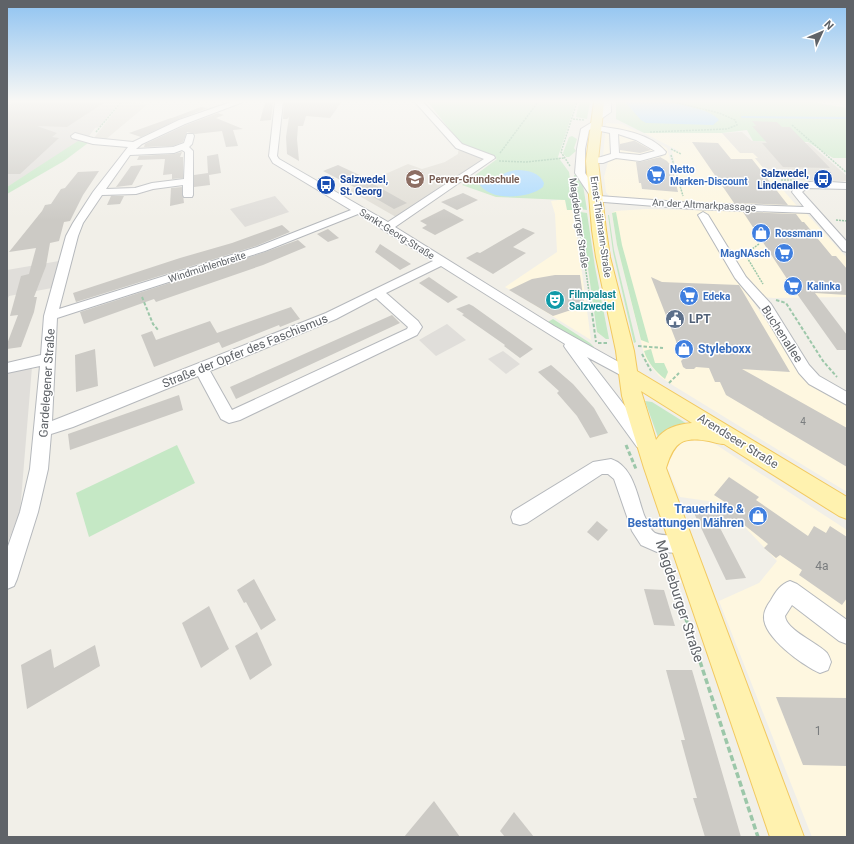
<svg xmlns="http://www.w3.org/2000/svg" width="854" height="844" viewBox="0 0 854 844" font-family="Roboto,sans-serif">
  <rect width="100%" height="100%" fill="#f1efe8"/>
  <g fill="#fef7e0">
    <polygon points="606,123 622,124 667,148 672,167 676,167 672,151 679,151 644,133 722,133 739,152 753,153 759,158 755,158 797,206 680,202 609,196 606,192 604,177 608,162 603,157"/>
    <polygon points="572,198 591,340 505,287 557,252 555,214 551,201"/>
    <polygon points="646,209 806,213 847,258 847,297 774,298 749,296 805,377 847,403 847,492 674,386 659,376 645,358 617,245 612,213 615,211"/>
    <polygon points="696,436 699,440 712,442 847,530 847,837 812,837 719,601 759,583 777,561 722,503 680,497 666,465 669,450 679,439"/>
  </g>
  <g fill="#e0deda">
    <polygon points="7,102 119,102 100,127 95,128 89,136 72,148 7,187"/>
    <polygon points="275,196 289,212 245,227 230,209"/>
    <polygon points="59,261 52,288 9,296 7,300 7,270"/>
    <polygon points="447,324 466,340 436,356 419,340"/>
    <polygon points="503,351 520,364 506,374 488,359"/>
    <polygon points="32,367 20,512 7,544 7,372"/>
  </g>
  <g fill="#e1ded6">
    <polygon points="122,102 148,104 105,140 94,138"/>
    <polygon points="742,132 752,141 809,143 847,176 847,181 772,179 755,158 758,158 753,153 740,153 722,133"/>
    <polygon points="459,146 486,158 396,217 349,190 408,164 422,169 445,162 458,154"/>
  </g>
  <g fill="#c5e8c5">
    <polygon points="428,102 576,102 558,157 569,172 575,210 567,210 565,200 496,197 462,185 497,159 468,148 460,143"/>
    <polygon points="579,102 590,102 587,119 576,117"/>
    <polygon points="616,102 812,102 847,108 847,158 833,158 808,142 753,141 747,130 722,133 644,133 616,119"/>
    <polygon points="572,136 577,139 574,148 576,151 569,157 566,157 563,153 569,137"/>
    <polygon points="78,141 88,143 64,161 7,194 7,187"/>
    <polygon points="574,175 579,175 583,185 587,210 579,209"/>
    <polygon points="580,212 587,213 595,267 609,339 606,339 597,332"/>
    <polygon points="616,212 622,245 649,343 641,340 617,245 612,213"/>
    <polygon points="608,215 609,215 614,250 636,342 634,343 613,252"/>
    <polygon points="553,319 590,343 594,347 591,348 546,323"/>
    <path d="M651,349L655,363H664L668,372L665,379C656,372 647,362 644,351Z"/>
    <polygon points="645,401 652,402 692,427 659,440"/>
    <polygon points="177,445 195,483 89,537 76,493"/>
  </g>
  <g fill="#aadaff">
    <path d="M625,102C638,102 651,101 663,102C676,103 713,110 719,120L713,125L646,123L641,120Z"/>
    <path d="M518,170C528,170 540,173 544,183L543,187C529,199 487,202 478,182C483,181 490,183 495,180C504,174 505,171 518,170Z"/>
  </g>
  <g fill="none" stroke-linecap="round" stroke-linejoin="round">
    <polyline stroke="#aadaff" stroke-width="2" points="742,117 847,118"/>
  </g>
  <g fill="#cccac5">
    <polygon points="14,102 61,103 105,102 67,127 37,126 57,133 52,137 59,138 20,174 7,174 7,106"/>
    <polygon points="265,102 273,102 271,120 260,121"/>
    <polygon points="284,102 342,102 337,107 338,107 330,118 306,116 303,126 298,126 297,139 299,161 287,154 286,137 289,117 287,119 283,119"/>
    <polygon points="201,107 208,108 179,119 141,137 129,133 171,118 172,118"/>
    <polygon points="218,113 224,115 216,118 243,129 233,130 238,146 226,147 222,131 195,134 187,132 183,142 173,146 144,147 145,144 186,125"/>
    <polygon points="752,121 777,122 782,127 790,127 830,168 783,167 762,143 767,143 752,126 756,126"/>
    <polygon points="633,141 635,141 651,150 640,153 620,150 620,144"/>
    <polygon points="692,142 718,143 731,159 752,159 788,205 734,203"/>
    <polygon points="182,152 180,157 183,157 183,178 172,179 172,174 163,175 165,159 137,160 139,156 174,154"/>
    <polygon points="218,154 221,173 209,175 210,185 194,187 194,175 208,173 207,156"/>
    <polygon points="665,156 660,157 667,161 672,167 678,192 642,189 641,183 639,183 636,162 640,162"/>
    <polygon points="143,165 132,185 116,187 131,166"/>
    <polygon points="338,165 370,180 368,181 407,203 394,209 356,187 354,187 323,171"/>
    <polygon points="99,171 83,195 70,221 64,222 59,241 50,243 46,266 34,297 37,297 34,312 21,347 7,349 7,344 18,315 10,316 21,276 29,274 36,248 9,252 42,211 45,205 51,204 61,189 65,188 78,172"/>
    <polygon points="182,187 184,203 170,206 171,188"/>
    <polygon points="463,193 478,200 457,210 441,202"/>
    <polygon points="111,196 124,196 120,204 107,205"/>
    <polygon points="444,209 464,220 435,235 422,228 427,225 420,221"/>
    <polygon points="743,212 796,214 802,222 804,222 832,256 836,256 847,269 847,295 815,293 847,335 847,350 837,350 797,294"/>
    <polygon points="282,225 290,232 256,246 76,302 73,293 180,258 232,243"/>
    <polygon points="523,228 535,233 513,247 526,253 493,274 466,258 477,252 480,253"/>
    <polygon points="328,229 339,238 328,242 317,234"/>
    <polygon points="298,240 306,247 263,265 156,302 154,299 84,324 80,312 265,252"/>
    <polygon points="380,244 411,264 400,270 375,252"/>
    <polygon points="555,275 580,275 585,310 568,311 553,316 509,290 532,279"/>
    <polygon points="429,277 458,297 448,303 419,283"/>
    <polygon points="651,277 662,282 739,285 790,372 742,369 847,428 847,467 726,395 720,382 715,382 709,368 696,367 694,369 686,369 683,367 681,361 683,359"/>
    <polygon points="469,304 473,306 533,349 520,358 504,346 505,345 462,315 464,314 456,309"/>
    <polygon points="291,307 300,319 280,327 279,325 222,348 219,342 154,367 141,335 152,331 156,340 210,321 217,333"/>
    <polygon points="392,315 400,323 236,399 230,387"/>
    <polygon points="95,349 98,386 76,392 75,355"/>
    <polygon points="551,365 573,384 594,408 608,433 590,438 577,416 557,393 559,391 538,372"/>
    <polygon points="179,395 183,410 70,450 68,434"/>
    <polygon points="729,477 759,497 756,500 808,536 814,526 826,533 830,526 847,537 847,598 842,605 799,575 802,570 780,555 776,558 764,548 768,544 743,524 719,526 746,578 726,580 693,511 734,508 714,495"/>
    <polygon points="597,521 608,530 598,541 587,532"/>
    <polygon points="254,579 276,620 261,630 246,602 244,603 237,590"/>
    <polygon points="644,589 664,590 675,626 654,625"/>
    <polygon points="209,606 229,649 201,668 182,623"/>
    <polygon points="257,632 272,665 250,680 235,646"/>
    <polygon points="95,645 100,666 27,709 21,665 51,649 54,668"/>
    <polygon points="666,670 692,670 741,837 705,837 693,798 697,798 681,740 685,740"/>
    <polygon points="776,697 847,698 847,766 803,765"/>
    <polygon points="434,801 460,837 404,837"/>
    <polygon points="514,812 534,837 505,837 500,831"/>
  </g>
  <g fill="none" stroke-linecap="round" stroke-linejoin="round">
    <defs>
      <g id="minor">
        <path d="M231,102H243L185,124L142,144L136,149L173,147L184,143L187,134H193L194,136L192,144L189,147L193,151V195L192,197H184L183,195V185L153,189L136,194L102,195L83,223L78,236L59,309L257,247L351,210L273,163L269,156L275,102H283L277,156L279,159L388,222L484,159L456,148L415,102H423L462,144L494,156L495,158L395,227L554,326L633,370L635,374L633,378L628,379L587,357L649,437L651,442L649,447L643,449L637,447L566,349L564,346L565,344L441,266L386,293L418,321L422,327L417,335L240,420L229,423L221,419L198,376L73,427L51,434L48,469L38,512L17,579L14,586L7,589V549L20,512L30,469L40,366L7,373V363L41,355L44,316L66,236L73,223L93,192L128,147L93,144L72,138L71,136L75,133L93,138L133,142L179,120ZM182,150L185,152L184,179L152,183L135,188L106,189L130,155L174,153ZM358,214L433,261L326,313L52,421L57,318L265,251ZM376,298L408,327L407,329L232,410L210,371L336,319Z"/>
        <path d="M603,102H611V112L598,121L600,123L597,126C620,129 650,133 666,152L665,154L640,161L616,158L603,163H589L587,161L589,159L601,157L611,154L610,133L591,129L589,130L585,149V173L600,195L599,196L694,203L804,207L792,192C800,176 831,183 847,183V189L807,188L802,192L847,242V252L843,251L810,213L694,209L591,201L590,199L591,197L575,173L577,149L581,129L594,121L592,119L603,111ZM618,134L636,140L655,151L640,155L619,153Z"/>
        <polygon points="703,212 708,215 746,277 771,304 809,365 819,376 847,392 847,405 809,384 799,373 761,309 735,278 698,215"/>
        <path d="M611,459C633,466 637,495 644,515C647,521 649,529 655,533C663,537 679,534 689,538L692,544L689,550L682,553L657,552L641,545L632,531L614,479L608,474H602L527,523L520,525L513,523L511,517L513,511L593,462Z"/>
        <path d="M790,581L797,584L847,620V644L839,641L792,605L785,616C786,630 818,643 827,653C829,656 830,659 831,662L828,670L820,673C804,666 762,637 764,616C764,611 768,604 771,600C776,591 781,584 790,581Z"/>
      </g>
      <path id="major" d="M594,102H604L598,161L606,230L610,257L634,351L637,371L847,497V519L839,516L724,444C719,444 714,442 709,441C682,436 674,442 666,468L804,837H770L644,468L622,396L616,351L596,257L592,230L586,161ZM641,391L692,423C678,424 664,428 656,440Z"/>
    </defs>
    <use href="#minor" stroke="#b5b8bc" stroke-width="2"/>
    <use href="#major" stroke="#f2c960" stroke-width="2"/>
    <g stroke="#9cc7a9" stroke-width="1.5" stroke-dasharray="2 1" stroke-linecap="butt">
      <polyline points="573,119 584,120"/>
      <polyline points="792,125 847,173"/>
      <polyline points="96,132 121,102"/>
      <polyline points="650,132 727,129 737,125 735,120 719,113 674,102"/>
      <polyline points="671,149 681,154"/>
      <polyline points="500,153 538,102"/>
      <polyline points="671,155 683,196"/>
      <polyline points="499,161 526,162 564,158"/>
      <polyline points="570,166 561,152 577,102"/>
      <polyline points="781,180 795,180"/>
      <polyline points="573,183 589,292"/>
      <polyline points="836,220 847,221"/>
      <polyline points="759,244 745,254 763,284"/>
    </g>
    <g stroke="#9cc7a9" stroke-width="2" stroke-dasharray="3.5 2" stroke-linecap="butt">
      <polyline points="589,291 596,342"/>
      <polyline points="142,297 153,324 159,331"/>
      <polyline points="776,300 786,303 823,361 837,377"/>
      <polyline points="598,343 609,343"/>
      <polyline points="638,346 663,348"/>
      <polyline points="642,354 651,371"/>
      <polyline points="669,383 679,373"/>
    </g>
    <g stroke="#9cc7a9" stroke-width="3" stroke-dasharray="4.5 2.5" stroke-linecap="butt">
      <polyline points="626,445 636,469"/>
      <polyline points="666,559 683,611"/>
    </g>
    <polyline stroke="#9cc7a9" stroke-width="3.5" stroke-dasharray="6 3" stroke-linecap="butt" points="683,610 758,837"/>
    <use href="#minor" fill="#fff" fill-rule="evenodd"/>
    <use href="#major" fill="#fff2af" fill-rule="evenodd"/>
  </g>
  <linearGradient id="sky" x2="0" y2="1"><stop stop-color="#8fc3f1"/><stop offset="0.46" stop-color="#f9f8f5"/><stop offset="1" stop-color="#f9f8f5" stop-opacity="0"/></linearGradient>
  <rect width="854" height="220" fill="url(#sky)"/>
  <defs>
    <symbol id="supermarket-disc" viewBox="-11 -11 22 22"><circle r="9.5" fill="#3f7fe0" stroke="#fff"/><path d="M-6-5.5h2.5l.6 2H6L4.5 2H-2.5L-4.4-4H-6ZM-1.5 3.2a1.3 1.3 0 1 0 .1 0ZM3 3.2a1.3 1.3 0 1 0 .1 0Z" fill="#fff"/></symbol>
    <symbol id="school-disc" viewBox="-11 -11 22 22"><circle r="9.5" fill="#8d6e63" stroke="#fff"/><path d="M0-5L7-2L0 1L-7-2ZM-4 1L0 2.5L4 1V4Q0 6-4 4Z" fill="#fff"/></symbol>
    <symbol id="bus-disc" viewBox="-11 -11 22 22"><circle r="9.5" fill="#1a4fb4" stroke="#fff"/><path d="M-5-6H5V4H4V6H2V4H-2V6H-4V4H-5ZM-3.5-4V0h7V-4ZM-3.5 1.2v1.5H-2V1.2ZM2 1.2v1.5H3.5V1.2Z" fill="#fff"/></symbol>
    <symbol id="shop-disc" viewBox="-11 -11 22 22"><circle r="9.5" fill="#3f7fe0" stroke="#fff"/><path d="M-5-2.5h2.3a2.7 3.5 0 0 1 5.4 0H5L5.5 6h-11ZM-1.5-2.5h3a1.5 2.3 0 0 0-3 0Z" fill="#fff"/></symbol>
    <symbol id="theatre-disc" viewBox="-11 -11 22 22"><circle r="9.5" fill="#0f9aa8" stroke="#fff"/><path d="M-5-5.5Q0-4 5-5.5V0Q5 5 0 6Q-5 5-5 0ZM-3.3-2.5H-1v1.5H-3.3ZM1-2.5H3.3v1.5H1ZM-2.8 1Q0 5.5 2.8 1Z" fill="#fff"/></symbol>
    <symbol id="civic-disc" viewBox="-11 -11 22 22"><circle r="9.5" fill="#5c6f8a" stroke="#fff"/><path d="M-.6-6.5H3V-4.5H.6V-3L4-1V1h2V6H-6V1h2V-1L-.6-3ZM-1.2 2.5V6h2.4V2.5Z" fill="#fff"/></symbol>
  </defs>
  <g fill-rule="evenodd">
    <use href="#supermarket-disc" x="645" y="164" width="22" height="22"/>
    <use href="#school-disc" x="404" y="168" width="22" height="22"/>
    <use href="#bus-disc" x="812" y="168" width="22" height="22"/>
    <use href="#bus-disc" x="315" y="174" width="22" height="22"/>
    <use href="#shop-disc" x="750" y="222" width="22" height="22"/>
    <use href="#supermarket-disc" x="773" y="242" width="22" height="22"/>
    <use href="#supermarket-disc" x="782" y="275" width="22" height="22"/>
    <use href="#supermarket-disc" x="678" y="285" width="22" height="22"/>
    <use href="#theatre-disc" x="544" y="289" width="22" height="22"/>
    <use href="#civic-disc" x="664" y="308" width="22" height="22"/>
    <use href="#shop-disc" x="673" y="338" width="22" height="22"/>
    <use href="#shop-disc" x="747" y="505" width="22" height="22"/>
  </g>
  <g text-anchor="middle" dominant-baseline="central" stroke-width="3" stroke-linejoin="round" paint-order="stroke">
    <g font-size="10" font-weight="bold" fill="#366cbe" stroke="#fff" text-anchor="start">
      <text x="670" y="169">Netto<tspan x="670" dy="12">Marken-Discount</tspan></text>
      <text x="775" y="233">Rossmann</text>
      <text x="770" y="253" text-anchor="end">MagNAsch</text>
      <text x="807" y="286">Kalinka</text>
      <text x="703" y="296">Edeka</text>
    </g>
    <g font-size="10" font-weight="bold" fill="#164399" stroke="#fff" text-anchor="end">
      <text x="809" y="173">Salzwedel,<tspan x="809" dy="12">Lindenallee</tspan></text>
      <text x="340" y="179" text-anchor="start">Salzwedel,<tspan x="340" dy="12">St. Georg</tspan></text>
    </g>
    <g font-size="10" font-weight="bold" fill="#785e54" stroke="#fff" text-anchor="start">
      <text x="429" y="179">Perver-Grundschule</text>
    </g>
    <g font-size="10" fill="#5f6368" stroke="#fff">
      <text transform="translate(704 205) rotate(3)">An der Altmarkpassage</text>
      <text transform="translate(579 223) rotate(82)">Magdeburger Straße</text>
      <text transform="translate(601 227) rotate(82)">Ernst-Thälmann-Straße</text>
      <text transform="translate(397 234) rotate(32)">Sankt-Georg-Straße</text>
      <text transform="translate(207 267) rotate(-18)">Windmühlenbreite</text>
    </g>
    <g font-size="10" font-weight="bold" fill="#0d838f" stroke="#fff" text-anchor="start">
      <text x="569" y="294">Filmpalast<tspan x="569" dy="12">Salzwedel</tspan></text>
    </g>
    <g font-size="10" fill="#7a7d7f">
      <text x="803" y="421">4</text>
    </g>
    <g font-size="12" font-weight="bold" fill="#4e5e75" stroke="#fff" text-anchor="start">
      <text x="689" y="319">LPT</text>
    </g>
    <g font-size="12" fill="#5f6368" stroke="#fff">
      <text transform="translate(782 334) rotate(57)">Buchenallee</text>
      <text transform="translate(245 351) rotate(-22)">Straße der Opfer des Faschismus</text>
      <text transform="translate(47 383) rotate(-86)">Gardelegener Straße</text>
      <text transform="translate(738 441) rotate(32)">Arendseer Straße</text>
    </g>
    <g font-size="12" font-weight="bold" fill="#366cbe" stroke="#fff" text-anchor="start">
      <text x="698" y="349">Styleboxx</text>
      <text x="744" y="509" text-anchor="end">Trauerhilfe &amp;<tspan x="744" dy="14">Bestattungen Mähren</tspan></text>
    </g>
    <g font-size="12" fill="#7a7d7f">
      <text x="822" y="566">4a</text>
      <text x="818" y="731">1</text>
    </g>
    <g font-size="14" fill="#5f6368" stroke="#fff">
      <text transform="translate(680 601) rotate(72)">Magdeburger Straße</text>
    </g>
  </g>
  <rect width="854" height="844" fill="none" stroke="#5f6368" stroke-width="16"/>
  <g transform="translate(822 32) rotate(46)" stroke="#ffffff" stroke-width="3" paint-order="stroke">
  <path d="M0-3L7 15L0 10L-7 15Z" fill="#5f6368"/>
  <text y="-6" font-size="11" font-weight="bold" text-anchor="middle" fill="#5f6368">N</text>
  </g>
</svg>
